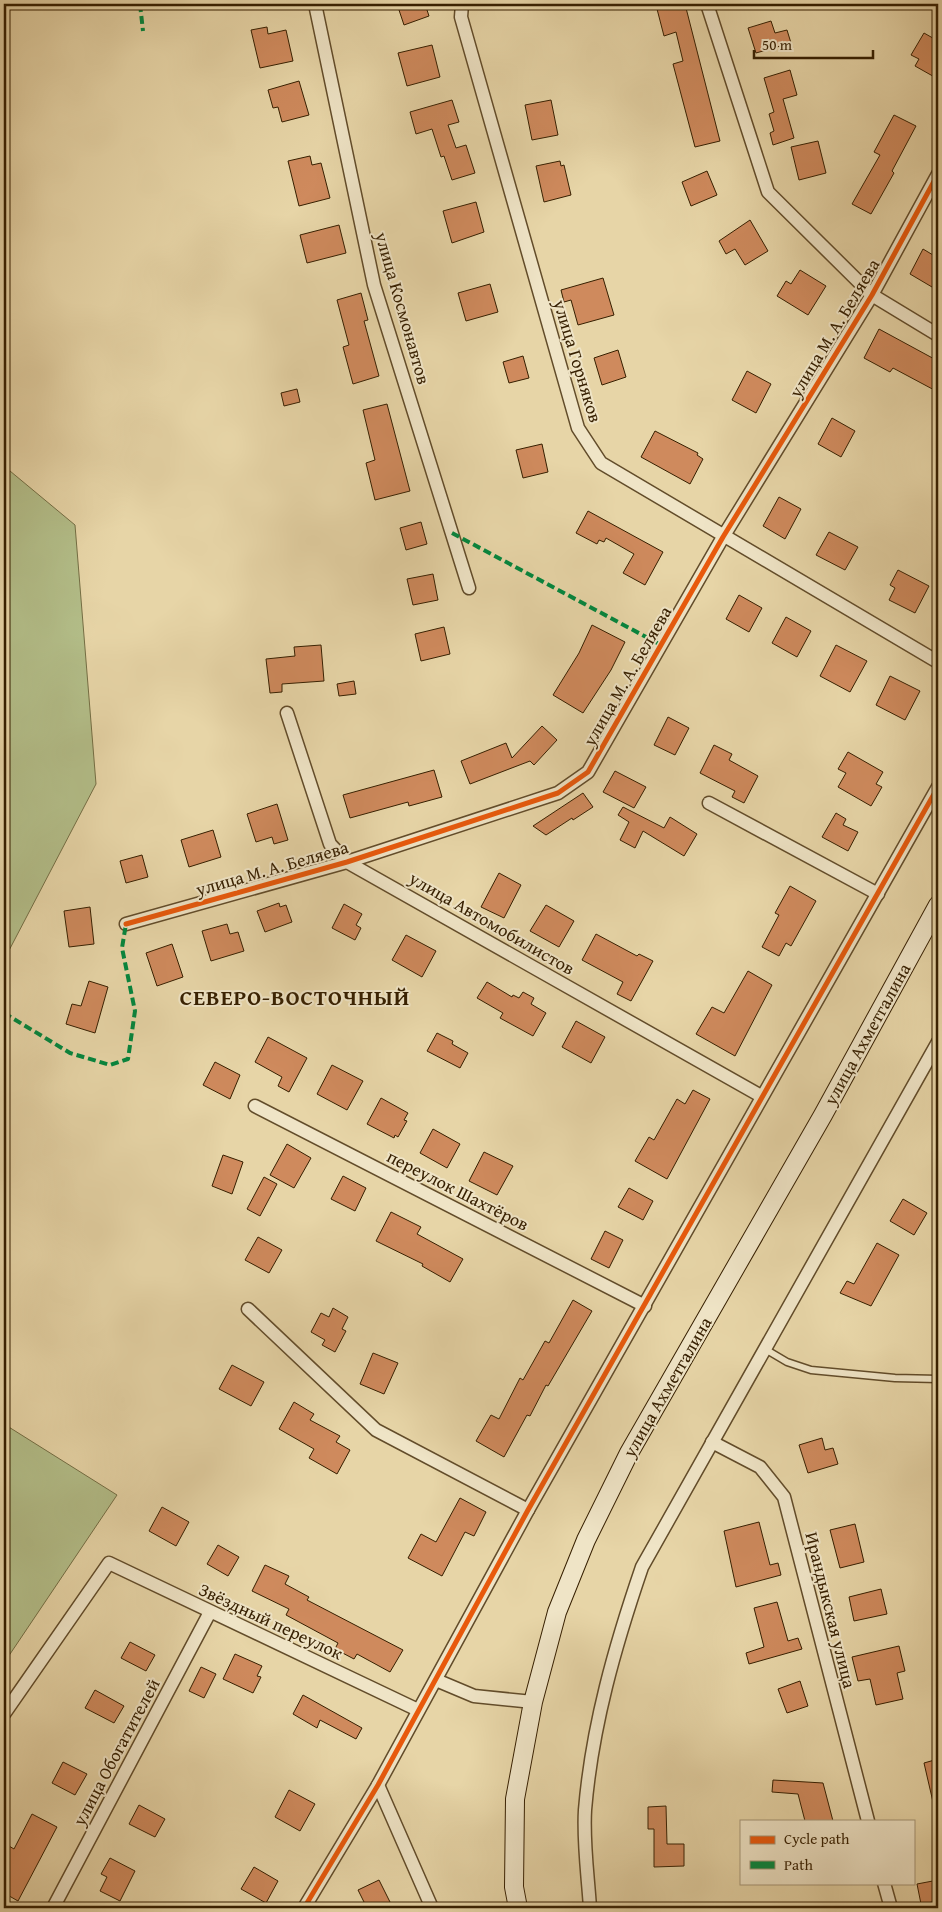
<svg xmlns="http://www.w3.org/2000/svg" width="942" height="1912" viewBox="0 0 942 1912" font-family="'Gentium Book Plus',serif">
  <rect width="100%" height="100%" fill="#e7d5a7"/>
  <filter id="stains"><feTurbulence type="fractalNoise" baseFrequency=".004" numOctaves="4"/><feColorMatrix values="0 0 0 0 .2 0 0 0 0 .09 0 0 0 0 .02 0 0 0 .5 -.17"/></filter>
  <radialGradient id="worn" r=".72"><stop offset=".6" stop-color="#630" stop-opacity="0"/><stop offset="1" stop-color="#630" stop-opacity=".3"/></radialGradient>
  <g fill="#b3be89" stroke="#746e44">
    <polygon points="4,466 75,525 96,784 4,960"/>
    <polygon points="4,1424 117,1495 4,1663"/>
  </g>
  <g fill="#cf8a5d" stroke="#361f00">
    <polygon points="397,4 425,4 429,16 404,25"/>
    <polygon points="675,4 685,4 720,141 695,147 673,64 683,61 676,32 664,36 657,9"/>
    <polygon points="771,21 775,33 787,30 791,43 756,53 748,28"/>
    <polygon points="267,27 268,34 286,30 293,61 260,68 251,30"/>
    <polygon points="924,33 938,41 938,79 915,66 919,59 911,55"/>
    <polygon points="432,45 440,77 407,86 398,53"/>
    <polygon points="790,70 797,95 783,99 794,138 773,145 770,133 774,131 769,114 774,112 764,78"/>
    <polygon points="299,81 309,115 282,122 278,107 273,108 268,90"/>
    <polygon points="452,100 459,122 448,125 456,148 466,145 475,173 452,180 444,156 441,157 432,129 416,134 410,112"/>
    <polygon points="551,100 558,135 532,140 525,105"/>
    <polygon points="894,115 916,126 892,171 894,173 871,214 852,204 880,155 874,152"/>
    <polygon points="818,141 826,173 799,180 791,147"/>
    <polygon points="310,156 312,165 321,163 330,198 299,206 288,161"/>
    <polygon points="560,161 561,166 564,165 571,195 544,202 536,166"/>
    <polygon points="707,171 717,195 691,206 682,182"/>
    <polygon points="476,202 484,232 452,243 443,211"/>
    <polygon points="750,220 768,251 745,265 735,249 726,254 719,241"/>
    <polygon points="339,225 346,253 307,263 300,235"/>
    <polygon points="923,249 938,258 938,276 932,287 910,274"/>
    <polygon points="800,270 826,286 808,315 777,296 786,281 791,284"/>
    <polygon points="603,278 614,315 578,325 571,300 564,302 561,290"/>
    <polygon points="490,284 498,312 466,321 458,293"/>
    <polygon points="361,293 368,320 364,321 379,376 353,384 343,347 349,345 337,300"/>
    <polygon points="879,329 938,361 938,392 893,368 890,372 864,358"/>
    <polygon points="618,350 626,377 602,385 594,358"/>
    <polygon points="523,356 529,378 509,383 503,362"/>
    <polygon points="747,371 771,384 756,413 732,400"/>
    <polygon points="297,389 300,402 284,406 281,393"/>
    <polygon points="387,404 410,491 375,500 366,463 375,460 363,410"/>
    <polygon points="832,418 855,431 841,457 818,444"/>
    <polygon points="655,431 698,453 697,455 703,459 690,484 641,457"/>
    <polygon points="542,444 548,472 523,478 516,450"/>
    <polygon points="779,497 801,509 785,539 763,526"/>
    <polygon points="588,511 663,552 645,585 623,573 634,554 606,538 604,542 599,540 597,544 576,533"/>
    <polygon points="421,522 427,544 406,550 400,528"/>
    <polygon points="829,532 858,547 845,570 816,555"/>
    <polygon points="898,570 929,586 915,613 889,600 895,588 890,585"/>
    <polygon points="433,574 438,600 413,605 407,579"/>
    <polygon points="739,595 762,608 749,632 726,619"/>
    <polygon points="786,617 811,631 797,657 772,643"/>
    <polygon points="592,625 625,642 611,670 583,713 553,695 579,653"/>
    <polygon points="444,627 450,654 421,661 415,634"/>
    <polygon points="321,645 324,681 282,684 282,692 270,693 266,659 295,656 294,647"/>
    <polygon points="836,645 867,661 850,692 820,676"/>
    <polygon points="890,676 920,691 905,720 876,705"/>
    <polygon points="354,681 356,694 339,696 337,684"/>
    <polygon points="668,717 689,728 675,755 654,745"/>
    <polygon points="542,726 557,740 534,765 530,761 470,784 461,761 506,743 512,758"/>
    <polygon points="714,745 732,754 729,760 758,776 744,803 732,797 735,791 700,773"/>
    <polygon points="848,752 883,772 876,784 882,787 871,806 838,787 846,773 838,769"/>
    <polygon points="434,770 442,797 409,806 408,802 350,818 343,795"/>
    <polygon points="615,771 646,787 634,808 603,792"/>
    <polygon points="583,793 593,807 573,820 572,818 546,835 533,826"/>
    <polygon points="277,804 288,840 274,844 272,837 256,842 247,814"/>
    <polygon points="623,807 664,828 670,817 697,834 684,856 643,831 635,848 620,840 629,822 618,815"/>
    <polygon points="836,813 846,819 843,825 858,832 848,851 822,837"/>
    <polygon points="213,830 221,857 189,867 181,840"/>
    <polygon points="142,855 148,877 126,883 120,861"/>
    <polygon points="499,873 521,885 504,918 481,907"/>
    <polygon points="790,886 816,901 791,946 786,943 779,956 762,947 779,915 775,913"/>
    <polygon points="279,903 280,907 286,905 292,922 265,932 257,911"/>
    <polygon points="344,904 362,914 356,925 361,928 355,940 332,928"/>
    <polygon points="546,905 574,921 559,947 530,931"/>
    <polygon points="90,907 94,944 69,947 64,911"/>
    <polygon points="227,924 230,934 238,932 244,951 211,961 202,931"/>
    <polygon points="596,934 637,956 639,954 653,961 631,1001 617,994 623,982 582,960"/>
    <polygon points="406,935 436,951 422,977 392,960"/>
    <polygon points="172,944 183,977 157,986 146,953"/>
    <polygon points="748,971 772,985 735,1056 696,1034 712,1007 724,1013"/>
    <polygon points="89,981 108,987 95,1033 66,1024 72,1004 81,1006"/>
    <polygon points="487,982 512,997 513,995 519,998 523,992 534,998 531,1004 546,1013 533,1036 500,1018 503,1013 477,998"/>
    <polygon points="576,1021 605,1037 591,1063 562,1047"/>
    <polygon points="437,1033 453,1041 452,1044 468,1053 460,1068 427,1051"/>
    <polygon points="268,1037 307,1058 289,1092 278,1086 282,1077 255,1062"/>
    <polygon points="215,1062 240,1075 230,1099 203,1085"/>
    <polygon points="332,1065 363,1081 347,1110 317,1094"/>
    <polygon points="693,1090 710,1099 667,1179 635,1161 649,1137 654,1140 677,1099 685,1104"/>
    <polygon points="381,1098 408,1113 404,1120 407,1121 398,1137 395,1135 394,1138 367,1124"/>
    <polygon points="433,1129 460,1144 447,1168 420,1153"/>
    <polygon points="287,1144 311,1158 294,1188 270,1175"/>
    <polygon points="484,1152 513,1166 497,1195 469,1181"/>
    <polygon points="223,1155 243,1162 232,1194 212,1186"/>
    <polygon points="343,1176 366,1188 355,1211 331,1199"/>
    <polygon points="264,1177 277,1184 260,1216 247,1209"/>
    <polygon points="629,1188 653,1201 643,1220 618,1207"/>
    <polygon points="903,1199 927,1213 914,1235 890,1221"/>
    <polygon points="391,1212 421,1227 417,1234 463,1259 450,1282 422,1266 423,1264 376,1241"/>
    <polygon points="605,1231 623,1240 609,1268 591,1259"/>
    <polygon points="258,1237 282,1250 269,1273 245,1260"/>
    <polygon points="877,1243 899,1255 871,1306 840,1293 847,1281 854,1284"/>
    <polygon points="573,1300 592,1311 548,1386 546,1385 530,1416 527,1415 504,1457 476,1441 491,1415 499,1419 520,1378 523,1380 545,1341 549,1343"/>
    <polygon points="333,1308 348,1317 342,1329 346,1331 335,1352 322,1345 325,1340 311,1332 321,1313 329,1317"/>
    <polygon points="373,1353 398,1363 384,1394 360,1384"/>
    <polygon points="232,1365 264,1382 251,1406 219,1389"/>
    <polygon points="294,1402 314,1414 310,1420 340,1436 336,1442 350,1450 337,1474 309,1458 314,1449 279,1429"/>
    <polygon points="822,1438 825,1450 833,1448 838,1464 808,1473 799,1445"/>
    <polygon points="460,1498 486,1512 474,1536 465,1532 442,1576 408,1558 421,1534 436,1542"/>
    <polygon points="162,1507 189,1522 176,1546 149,1531"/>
    <polygon points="759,1522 770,1565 778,1563 781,1575 736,1587 724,1531"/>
    <polygon points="855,1524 864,1562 840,1568 830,1530"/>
    <polygon points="218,1545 239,1557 228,1576 207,1564"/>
    <polygon points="265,1565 289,1576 285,1584 309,1597 307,1600 403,1650 390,1672 357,1654 354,1659 335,1649 338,1643 286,1615 289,1609 252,1591"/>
    <polygon points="881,1589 887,1614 854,1621 849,1597"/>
    <polygon points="777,1602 788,1641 798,1638 802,1649 749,1664 746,1653 764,1647 754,1608"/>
    <polygon points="130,1642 155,1655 146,1671 121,1658"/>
    <polygon points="899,1646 905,1671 897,1673 903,1699 876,1705 870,1679 858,1681 852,1657"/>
    <polygon points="235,1654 262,1666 257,1676 261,1677 253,1693 223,1679"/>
    <polygon points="201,1667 216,1674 204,1698 189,1691"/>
    <polygon points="800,1681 808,1706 787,1713 778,1689"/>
    <polygon points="95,1690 124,1706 114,1723 85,1708"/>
    <polygon points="303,1695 362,1728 356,1739 320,1720 317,1728 293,1714"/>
    <polygon points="938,1759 938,1801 933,1802 924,1763"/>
    <polygon points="63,1762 87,1774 75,1795 52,1783"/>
    <polygon points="773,1780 823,1783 833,1821 805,1821 798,1794 772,1792"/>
    <polygon points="289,1790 315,1804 300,1831 275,1817"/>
    <polygon points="139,1805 165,1819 155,1837 129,1824"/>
    <polygon points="666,1806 667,1844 684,1844 684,1866 654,1867 654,1829 648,1829 648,1807"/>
    <polygon points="32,1814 57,1827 18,1901 4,1893 4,1843 14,1849"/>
    <polygon points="110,1858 135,1871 120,1901 100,1891 107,1877 101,1874"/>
    <polygon points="254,1867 278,1881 266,1903 241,1889"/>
    <polygon points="379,1880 393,1908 367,1908 358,1890"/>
    <polygon points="938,1880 938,1901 921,1904 917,1884"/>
  </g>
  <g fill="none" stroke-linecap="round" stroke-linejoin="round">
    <defs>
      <polyline id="lane" points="765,1349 787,1362 811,1370 895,1378 938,1379"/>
      <g id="street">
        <polyline points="315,4 374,285 469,588"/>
        <polyline points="462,4 461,17 578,428 601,463 938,662"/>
        <polyline points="707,4 768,192 872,295 938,335"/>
        <polyline points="287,713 330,844 347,862 761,1096"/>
        <polyline points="709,803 878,894"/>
        <polyline points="126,924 347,862 558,793 588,772 723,537 872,295 938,174"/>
        <polyline points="255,1106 645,1306"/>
        <polyline points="248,1309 376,1430 528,1510"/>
        <polyline points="712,1442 760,1467 784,1497 868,1821"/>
        <polyline points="436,1680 474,1696 533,1702"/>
        <polyline points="4,1714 109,1563 418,1710"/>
        <polyline points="378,1785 432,1908"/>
        <polyline points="884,1883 891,1908"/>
        <polyline points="53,1908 210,1612"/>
        <polyline points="304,1908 378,1785 528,1510 938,787"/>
        <path d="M590,1908C588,1876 583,1842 585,1810C592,1726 615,1646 642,1567L938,1042"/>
      </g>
      <polyline id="secondary" points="518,1908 514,1887 515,1799 533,1702 557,1612 586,1540 629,1453 823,1115 938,905"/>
    </defs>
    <use href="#lane" stroke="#624c2a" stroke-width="9"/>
    <use href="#street" stroke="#624c2a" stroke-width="15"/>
    <use href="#secondary" stroke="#361f00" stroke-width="20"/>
    <use href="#lane" stroke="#efe4c6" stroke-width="6"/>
    <use href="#street" stroke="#efe4c6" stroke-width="12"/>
    <use href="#secondary" stroke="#efe4c6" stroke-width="18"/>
    <g stroke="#00873e" stroke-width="4" stroke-dasharray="8 4" stroke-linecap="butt">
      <polyline points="140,4 143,31"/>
      <polyline points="452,533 661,645"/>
      <polyline points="4,1013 70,1053 110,1065 128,1059 135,1011 122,948 126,924"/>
    </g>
    <defs>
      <g id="cycleway">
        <polyline points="126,924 347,862 558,793 588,772 723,537 872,295 938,174"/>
        <polyline points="304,1908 378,1785 528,1510 938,787"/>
      </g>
    </defs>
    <use href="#cycleway" stroke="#efe4c6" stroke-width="8"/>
    <use href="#cycleway" stroke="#e8590c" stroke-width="5"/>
  </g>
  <g text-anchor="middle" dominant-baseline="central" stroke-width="4" stroke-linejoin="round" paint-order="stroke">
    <g font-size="18" fill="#361f00" stroke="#efe4c6">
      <text transform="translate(403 308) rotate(74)">улица Космонавтов</text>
      <text transform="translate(834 328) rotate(-59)">улица М. А. Беляева</text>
      <text transform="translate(578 361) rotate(73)">улица Горняков</text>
      <text transform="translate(627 676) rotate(-60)">улица М. А. Беляева</text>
      <text transform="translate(272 868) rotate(-16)">улица М. А. Беляева</text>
      <text transform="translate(492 923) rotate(30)">улица Автомобилистов</text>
      <text transform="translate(867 1034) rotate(-61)">улица Ахметгалина</text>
      <text transform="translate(458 1190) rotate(27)">переулок Шахтёров</text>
      <text transform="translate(667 1387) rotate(-60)">улица Ахметгалина</text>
      <text transform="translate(831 1610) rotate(76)">Ирандыкская улица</text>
      <text transform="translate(271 1621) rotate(25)">Звёздный переулок</text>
      <text transform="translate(116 1752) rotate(-62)">улица Обогатителей</text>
    </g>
    <g font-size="22" font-weight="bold" letter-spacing="1" fill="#361f00" stroke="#efe4c6">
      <text x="295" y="997">СЕВЕРО-ВОСТОЧНЫЙ</text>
    </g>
  </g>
  <rect width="942" height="1912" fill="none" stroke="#e7d5a7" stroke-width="20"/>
  <rect x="5" y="5" width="932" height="1902" fill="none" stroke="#361f00" stroke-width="2.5"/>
  <rect x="10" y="10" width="922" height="1892" fill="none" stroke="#361f00"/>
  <rect x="740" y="1820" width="175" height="65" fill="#efe4c6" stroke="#a59577"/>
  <rect x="750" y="1836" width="25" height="8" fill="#e8590c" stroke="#a59577"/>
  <text x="784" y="1844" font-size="15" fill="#361f00">Cycle path</text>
  <rect x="750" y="1861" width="25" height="8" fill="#00873e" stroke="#a59577"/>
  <text x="784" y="1870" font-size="15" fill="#361f00">Path</text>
  <path d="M754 50v8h119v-8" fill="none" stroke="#361f00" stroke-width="2.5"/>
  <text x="762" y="50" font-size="15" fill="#361f00" stroke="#efe4c6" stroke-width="4" paint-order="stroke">50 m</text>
  <rect width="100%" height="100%" filter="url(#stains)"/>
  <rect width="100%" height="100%" fill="url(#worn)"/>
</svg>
